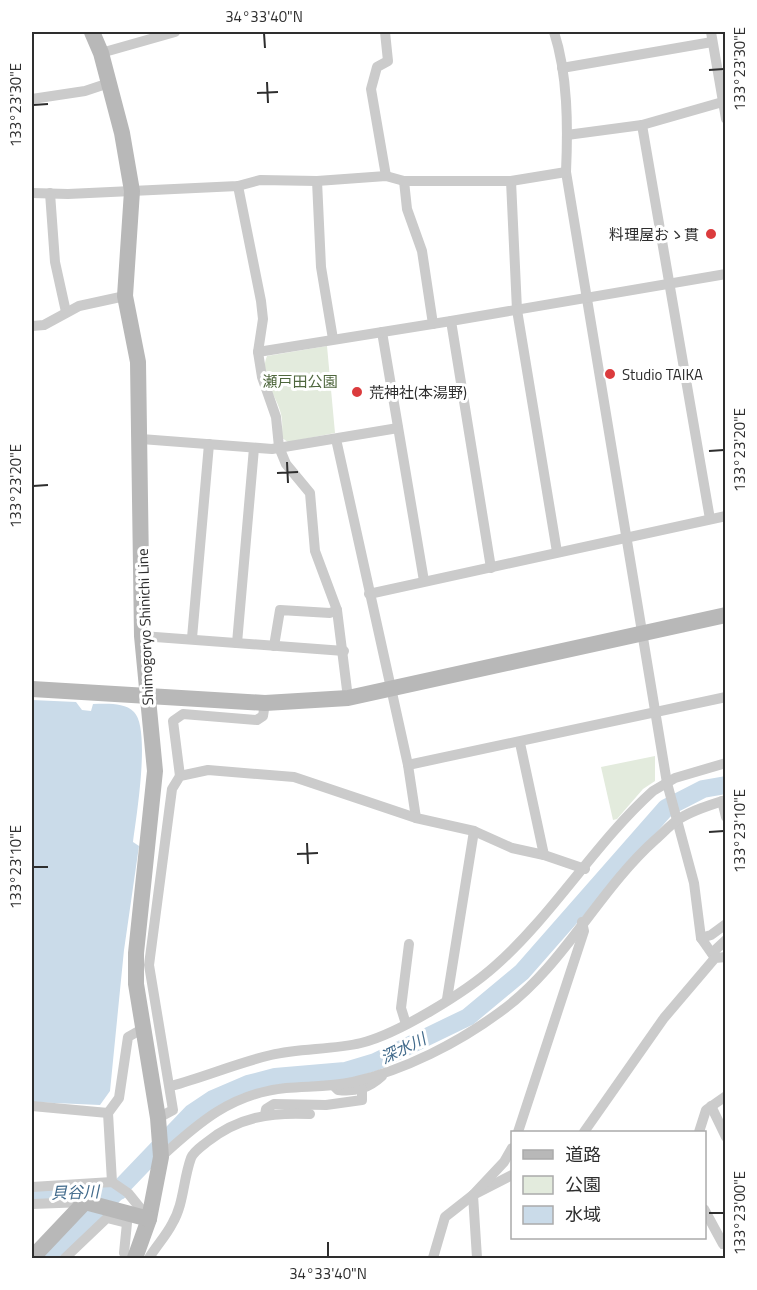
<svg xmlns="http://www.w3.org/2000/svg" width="757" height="1290" viewBox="0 0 757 1290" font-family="'Titillium Web','Noto Sans JP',sans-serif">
  <rect width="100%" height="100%" fill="#fff"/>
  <g fill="#e3ebdd">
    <path d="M327,346L335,433L288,442L282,438C282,431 283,422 281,414C277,395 258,377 267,356Z"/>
    <polygon points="655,756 655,781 643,789 617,819 613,820 601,767"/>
  </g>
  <path fill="#cadbe9" d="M32,700L76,702L82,710L91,711L93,704C106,704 124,702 134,712C151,729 136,818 133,842L139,846L124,950L110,1091L100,1105L32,1102Z"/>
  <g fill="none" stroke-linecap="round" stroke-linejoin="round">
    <g stroke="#cadbe9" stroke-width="18">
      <polyline points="32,1194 119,1191"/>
      <polyline points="53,1258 192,1113 213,1099 248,1084 275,1077 345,1071 375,1062 468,1017 522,972 666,808 703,789 726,785"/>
    </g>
    <g stroke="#cbcbcb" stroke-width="10">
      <polyline points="385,32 388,61 377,67 371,89 386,176"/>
      <path d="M554,32C568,75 568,127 566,172L667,783L694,883L701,938L715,958"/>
      <polyline points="711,32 726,119"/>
      <polyline points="101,53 175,32"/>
      <polyline points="562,68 712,42"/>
      <polyline points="32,99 85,91 109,83"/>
      <polyline points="642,125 710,519"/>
      <polyline points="567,135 642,125 726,101"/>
      <polyline points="317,181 321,267 333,339"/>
      <polyline points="404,181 407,209 422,251 433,324"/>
      <polyline points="511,181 517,310 557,552"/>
      <polyline points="238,186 261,301 263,319 258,352 262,377 276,417 279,447 286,464 310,493 315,551 337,610 348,698"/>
      <polyline points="32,193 68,194 238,186 260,180 317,181 386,176 404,181 511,181 566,172"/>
      <polyline points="50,193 55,262 66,312"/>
      <polyline points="32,326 44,325 79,306 125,296"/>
      <polyline points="382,332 424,581"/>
      <polyline points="258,352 451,321"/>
      <polyline points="141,439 272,449 398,428"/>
      <polyline points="336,439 408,765 416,818 474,831 512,848 544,855 585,869"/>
      <polyline points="491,568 451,321 726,274"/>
      <polyline points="369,594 726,516"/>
      <polyline points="142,636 344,651"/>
      <polyline points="192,638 209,444"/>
      <polyline points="237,643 254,448"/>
      <polyline points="274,646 280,610 330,613 337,610"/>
      <polyline points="520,743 544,855"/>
      <polyline points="408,765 726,697"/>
      <polyline points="180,776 173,721 183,714 257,720 263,716 265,703"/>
      <polyline points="722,801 726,817"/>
      <polyline points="701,938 711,935 726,924"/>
      <polyline points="712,953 726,940"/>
      <polyline points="447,999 474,831"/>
      <polyline points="406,1024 401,1008 409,944"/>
      <path d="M171,1086C205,1077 237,1063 271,1055C300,1048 331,1050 361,1043C398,1034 466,992 495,966C553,915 596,842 653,791L675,778L726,763"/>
      <path d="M335,1087L338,1090C356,1092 369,1088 382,1076"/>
      <polyline points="32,1106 108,1113"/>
      <polyline points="711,1106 726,1137"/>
      <polyline points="265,1115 266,1109 274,1104 326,1105 362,1100 362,1089"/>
      <polyline points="158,1118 173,1110 149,965 172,789 180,776 208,770 294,777 416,818"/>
      <polyline points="518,1132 584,931 582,922"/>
      <polyline points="584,1132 664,1018 715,958 726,957"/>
      <polyline points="699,1132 706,1110 726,1096"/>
      <path d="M161,1157C198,1123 232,1093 286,1088C309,1086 330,1087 353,1082C405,1070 458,1043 500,1012C563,967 598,891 655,840C663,833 671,824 679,819C693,810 710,805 726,800"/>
      <polyline points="112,1182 108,1113 119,1098 128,1037 144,1028"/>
      <polyline points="32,1187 112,1182 128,1193 149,1219"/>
      <polyline points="32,1204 85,1202"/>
      <polyline points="704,1209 723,1244 726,1243"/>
      <polyline points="65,1258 107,1218 127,1223 124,1253 133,1258"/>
      <path d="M149,1258C156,1246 166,1236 172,1224C184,1204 183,1180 191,1158C194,1151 201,1147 207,1142C238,1117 271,1112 310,1114"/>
      <polyline points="433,1258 445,1217 473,1195 512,1175"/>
      <polyline points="477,1258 473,1195 504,1162 512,1148"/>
    </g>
    <g stroke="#b8b8b8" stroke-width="16">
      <polyline points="92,32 101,53 122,133 132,191 125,296 138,362 142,636 155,771 136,953 136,984 158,1118 161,1157 149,1219 135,1258"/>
      <polyline points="32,689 265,703 348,698 726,615"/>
      <polyline points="32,1258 85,1202 149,1219"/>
    </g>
  </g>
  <path fill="none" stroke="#2e2e2e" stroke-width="2" d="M264,33L265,48M709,70L724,69M267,82L268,103M257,93L278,92M33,105L48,104M709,451L724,450M287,462L288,483M277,473L298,472M33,486L48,485M709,832L724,831M307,843L308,864M297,854L318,853M33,867H48M709,1213H724M328,1242V1257"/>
  <g fill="#db3b3d" stroke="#fff" stroke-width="2">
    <circle cx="711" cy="234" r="6"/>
    <circle cx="610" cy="374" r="6"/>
    <circle cx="357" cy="392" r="6"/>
  </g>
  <g text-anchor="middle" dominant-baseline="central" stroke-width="6" stroke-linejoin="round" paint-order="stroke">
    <g font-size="15" fill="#2e2e2e" stroke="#fff" text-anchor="start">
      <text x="699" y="234" text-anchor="end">料理屋おゝ貫</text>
      <text x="622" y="374">Studio TAIKA</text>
      <text x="369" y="392">荒神社(本湯野)</text>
    </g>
    <g font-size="15" fill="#4f673e" stroke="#fff">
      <text x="300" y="381">瀬戸田公園</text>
    </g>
    <g font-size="15" fill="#2e2e2e" stroke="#fff">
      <text transform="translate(145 627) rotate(-92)">Shimogoryo Shinichi Line</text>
    </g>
    <g font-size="16" font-style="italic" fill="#416a8b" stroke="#fff">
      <text transform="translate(403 1048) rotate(-26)">深水川</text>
      <text transform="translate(75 1192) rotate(-2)">貝谷川</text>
    </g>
  </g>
  <rect width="757" height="1290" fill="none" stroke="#ffffff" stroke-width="66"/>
  <rect x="511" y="1131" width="195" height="108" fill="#ffffff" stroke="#ababab" stroke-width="1.5"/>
  <rect x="523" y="1150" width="30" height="9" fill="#b8b8b8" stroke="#ababab" stroke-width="1.5"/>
  <text x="565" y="1161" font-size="18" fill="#2e2e2e">道路</text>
  <rect x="523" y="1176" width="30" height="18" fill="#e3ebdd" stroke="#ababab" stroke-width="1.5"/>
  <text x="565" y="1191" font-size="18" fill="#2e2e2e">公園</text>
  <rect x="523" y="1206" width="30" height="18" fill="#cadbe9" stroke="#ababab" stroke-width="1.5"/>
  <text x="565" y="1221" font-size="18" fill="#2e2e2e">水域</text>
  <rect x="33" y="33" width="691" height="1224" fill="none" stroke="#2e2e2e" stroke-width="2"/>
  <g font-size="15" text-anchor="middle" fill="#2e2e2e">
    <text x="264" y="22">34°33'40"N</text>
    <text transform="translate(740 69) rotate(-90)" y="5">133°23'30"E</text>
    <text transform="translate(16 105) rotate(-90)" y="5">133°23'30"E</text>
    <text transform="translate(740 450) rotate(-90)" y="5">133°23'20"E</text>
    <text transform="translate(16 486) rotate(-90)" y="5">133°23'20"E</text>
    <text transform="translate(740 831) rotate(-90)" y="5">133°23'10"E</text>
    <text transform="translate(16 867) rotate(-90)" y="5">133°23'10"E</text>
    <text transform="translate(740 1213) rotate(-90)" y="5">133°23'00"E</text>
    <text x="328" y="1279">34°33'40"N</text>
  </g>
</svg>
